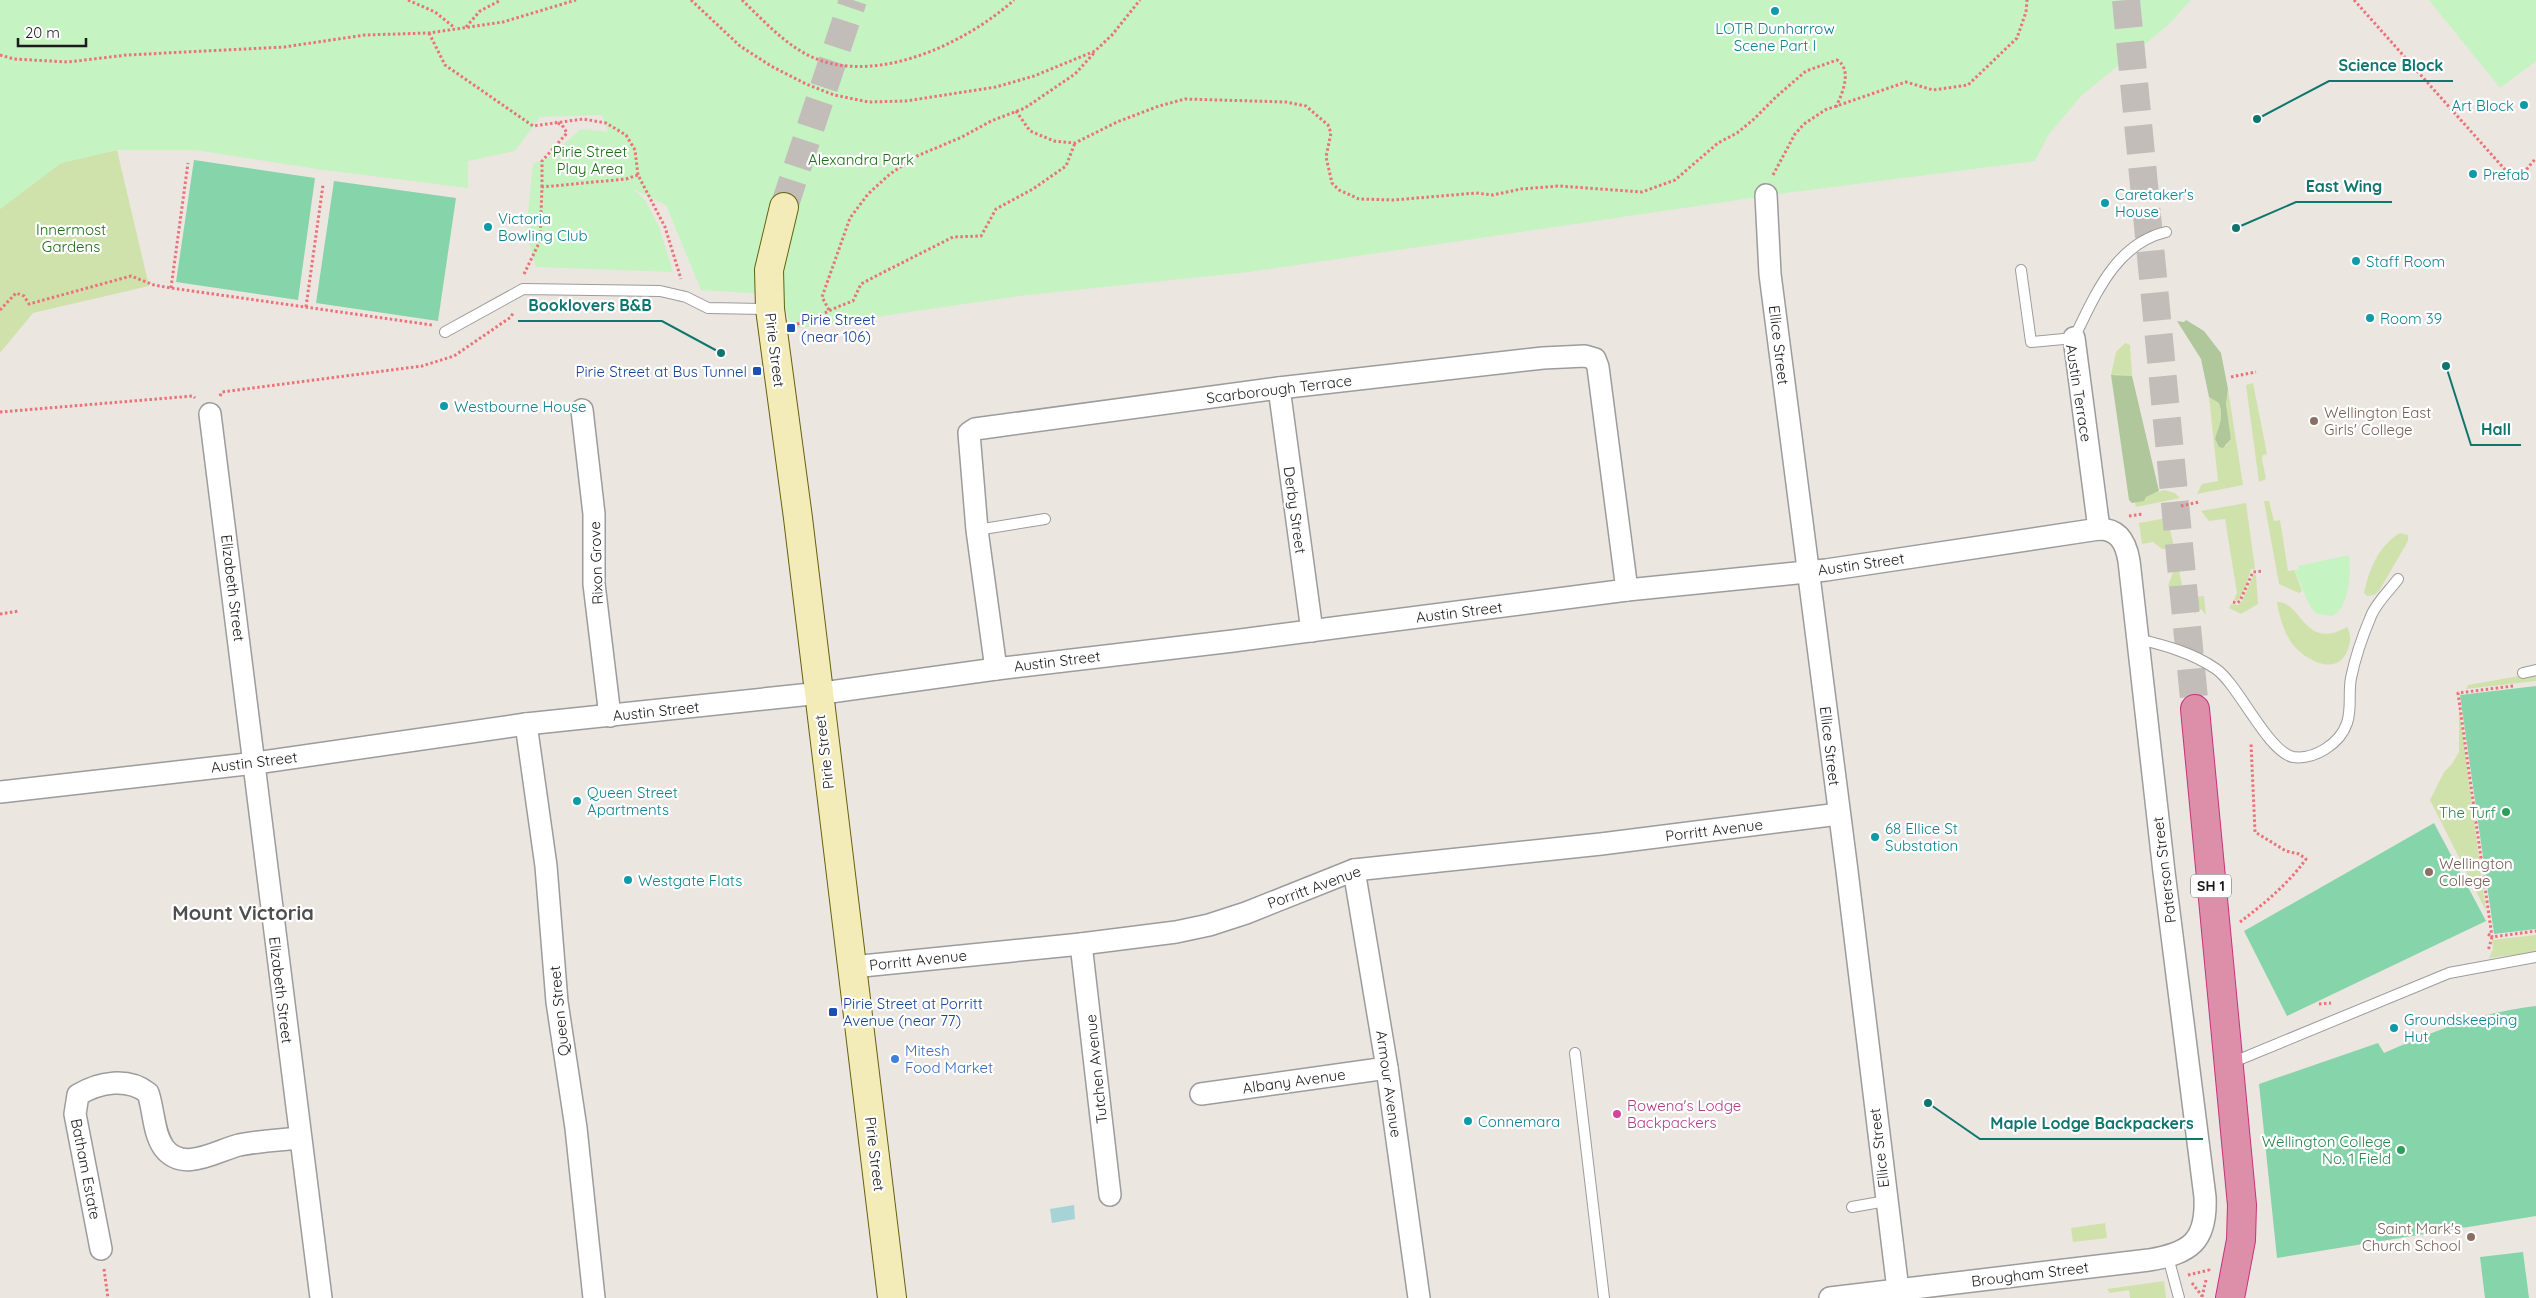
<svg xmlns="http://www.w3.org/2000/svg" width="2536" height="1298" viewBox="0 0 2536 1298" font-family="Quicksand,sans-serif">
  <rect width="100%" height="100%" fill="#ece6e1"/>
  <g fill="#cfe2ab">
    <polygon points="117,150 149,286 33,313 0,353 0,209 61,163"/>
    <polygon points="2125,343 2130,345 2132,376 2111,375 2116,352"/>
    <polygon points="2253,383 2267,454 2263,455 2262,459 2266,479 2259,482 2246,385"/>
    <path d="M2228,389L2243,485L2197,494L2202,484L2218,481L2209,397L2219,403C2224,419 2219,425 2215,439L2218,445L2226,446L2231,439L2226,404Z"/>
    <polygon points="2164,490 2175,493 2180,498 2136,507 2135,503 2149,495"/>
    <polygon points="2264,501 2269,501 2274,521 2280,520 2288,571 2294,570 2302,591 2299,593 2279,584"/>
    <polygon points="2246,503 2255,569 2251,569 2245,589 2238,601 2234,600 2237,593 2225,519 2209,521 2201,511"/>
    <path d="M2183,515L2179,525L2170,529L2185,598L2204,596L2206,615L2201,609L2194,614V609L2183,607L2175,590L2168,586L2173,572C2169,565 2171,557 2167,549H2162L2153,542L2142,544L2139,523Z"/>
    <path d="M2400,533L2408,535V541L2379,591L2374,595L2367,596L2364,593C2369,570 2378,546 2400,533Z"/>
    <polygon points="2254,575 2256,575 2258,604 2241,614 2229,608 2231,604 2238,605 2242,601"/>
    <path d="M2277,602C2301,600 2304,652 2347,627C2351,635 2351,640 2348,649C2338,677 2308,662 2293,645C2285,635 2279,616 2277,602Z"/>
    <polygon points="2536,673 2536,681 2466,689 2468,685"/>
    <polygon points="2459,707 2486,911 2430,800 2444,772 2452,764 2459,752"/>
    <polygon points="2536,935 2536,952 2489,958 2493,949 2492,940"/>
    <polygon points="2105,1223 2107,1238 2073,1242 2071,1228"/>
    <polygon points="2164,1281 2166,1298 2130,1298 2129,1290 2110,1293 2107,1289"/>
  </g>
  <g fill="#afc79a">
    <path d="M2186,320L2204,331L2221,353L2228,389L2226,404L2231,439L2223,448L2219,447L2215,439C2219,425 2224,419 2219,403L2209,397L2201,359L2177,321L2184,322Z"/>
    <polygon points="2111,375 2132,376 2159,491 2146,497 2144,501 2132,503 2129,500"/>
  </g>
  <g fill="#c5f3c1">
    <polygon points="0,0 2191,0 2167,26 2082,95 2049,134 2035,161 1778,194 1249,272 1027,295 793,329 779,295 701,290 666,205 633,189 645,200 659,227 673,272 536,267 526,232 533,164 549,157 581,129 608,132 602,115 540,117 515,151 468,161 468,188 324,170 195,150 117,150 61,163 0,209"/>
    <polygon points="2429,0 2536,0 2536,61 2500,88"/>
    <path d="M2349,555C2351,573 2350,607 2332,616L2317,614L2310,606L2294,570L2299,569L2298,566Z"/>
  </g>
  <g fill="#86d4a9">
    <polygon points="194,160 315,178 298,300 176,282"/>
    <polygon points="334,181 456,198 438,321 316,303"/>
    <polygon points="2536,686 2536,929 2494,934 2460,695"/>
    <polygon points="2434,823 2486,921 2287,1016 2244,931"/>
    <path d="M2536,1006V1216L2277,1258L2259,1084L2378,1043L2384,1053C2437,1030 2478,1013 2536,1006Z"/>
    <polygon points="2523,1252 2529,1298 2485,1298 2480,1257"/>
  </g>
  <polygon fill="#a5d3d6" points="1074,1205 1075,1219 1052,1223 1050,1209"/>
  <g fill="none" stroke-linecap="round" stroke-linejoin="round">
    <polyline stroke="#c2bdb9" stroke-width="28" stroke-dasharray="28 14" stroke-linecap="butt" points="784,207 853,0"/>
    <polyline stroke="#c2bdb9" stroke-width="28" stroke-dasharray="28 14" stroke-linecap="butt" points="2126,0 2195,709"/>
    <defs>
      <g id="lane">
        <path d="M2021,270L2031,342L2074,338C2095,296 2115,244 2166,232"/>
        <polyline points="445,332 523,289 660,291 686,297 708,308 769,309"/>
        <polyline points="977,530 1045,519"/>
        <path d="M2138,639C2164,645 2193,653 2216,669C2238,684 2268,752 2293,757C2314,760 2340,744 2347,723C2352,708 2348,693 2351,678C2355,658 2363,635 2371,616C2376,603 2390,590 2398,579"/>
        <polyline points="2523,673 2536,670"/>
        <polyline points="1575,1053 1604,1298"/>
        <polyline points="2231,1063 2449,973 2536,957"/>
        <polyline points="1852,1207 1886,1201"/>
        <polyline points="2168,1257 2179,1298"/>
      </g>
      <g id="street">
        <polyline points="1766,195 1770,274 1847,871 1899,1298"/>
        <polyline points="2074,338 2099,529"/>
        <polyline points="1279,388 1312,631"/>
        <polyline points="582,410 594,514 594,584 610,716"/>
        <path d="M210,414C248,708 282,1003 321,1298"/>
        <polyline points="996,669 977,530 969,433 975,429 1279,388 1543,358 1585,356 1595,359 1598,367 1627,590"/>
        <polyline points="526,724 546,866 557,1002 576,1128 594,1298"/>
        <path d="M0,792L256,763L526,724L830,692L996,669L1233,641L1627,590L1826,570L2099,529C2119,529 2126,543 2129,561L2164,872L2205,1197C2207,1242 2190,1253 2149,1260L1830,1298"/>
        <polyline points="1354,870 1387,1068 1419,1298"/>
        <polyline points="1081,944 1110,1195"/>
        <polyline points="852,967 1081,944 1176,932 1209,925 1246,913 1354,870 1601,844 1839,814"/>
        <polyline points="1201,1094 1387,1068"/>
        <path d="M101,1249L75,1114L78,1095C99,1082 128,1077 148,1093C154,1110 153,1133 164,1148C183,1173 216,1151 239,1145C258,1141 280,1140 300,1138"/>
      </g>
      <polyline id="secondary" points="784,207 769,270 770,309 798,518 892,1298"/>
      <polyline id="highway" points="2195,709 2242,1205 2241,1240 2230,1298"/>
    </defs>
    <use href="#lane" stroke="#9c9c9c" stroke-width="12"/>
    <use href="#street" stroke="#9c9c9c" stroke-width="24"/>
    <use href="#secondary" stroke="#66610e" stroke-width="30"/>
    <use href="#highway" stroke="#c5337d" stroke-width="30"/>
    <g stroke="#ec727a" stroke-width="3" stroke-dasharray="2.5 2.5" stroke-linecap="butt">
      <polyline points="408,0 435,12 455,28"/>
      <polyline points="691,0 740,46 771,66 806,84 834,95 869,102 906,101 996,87 1034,76 1095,51 1112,35 1140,0"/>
      <path d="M742,0C760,17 778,37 799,50C864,92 963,46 1014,0"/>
      <polyline points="2354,0 2516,182 2536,158"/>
      <polyline points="466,27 480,11 501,0"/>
      <polyline points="429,33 445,65 533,126 583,119 606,123 626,135 635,150 638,175 665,227 681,279"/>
      <polyline points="0,55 14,59 68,62 127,55 284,47 365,35 429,33 503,22 576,0"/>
      <path d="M1016,111L1030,131L1054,141L1075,143L1117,122L1159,106L1185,99L1286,102L1306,106L1328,125L1331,133L1326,157L1332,183L1339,190L1359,199L1394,200L1476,193L1493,195L1521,189L1559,186L1642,192L1675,180L1718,143L1737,133L1754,119L1777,96L1806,71L1837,60C1853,70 1842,94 1836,107"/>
      <polyline points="1773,175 1795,134 1804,124 1825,110 1906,82 1933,90 1968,85 2017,38 2026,12 2027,0"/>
      <polyline points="542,187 542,161 567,133 562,125 555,122"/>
      <polyline points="524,274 540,241 542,187 626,179 638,175"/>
      <polyline points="171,288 188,163"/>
      <polyline points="306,307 323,185"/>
      <polyline points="0,310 16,293 24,296 29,304 131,276 154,285 171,288 432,325"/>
      <polyline points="829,310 822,297 850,218 868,194 890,174 917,156 962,137 991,121 1025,108 1075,74 1095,52"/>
      <path d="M797,324C816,318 833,308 853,301L861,284L876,276L953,237L981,236L996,209L1033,189L1066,166L1075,143"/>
      <polyline points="2231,377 2256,372"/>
      <polyline points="220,396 222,392 422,366 454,356 511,317 513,313"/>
      <polyline points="0,412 193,396 195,398"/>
      <polyline points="2181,506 2199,502"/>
      <polyline points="2129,516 2143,514"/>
      <polyline points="2233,602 2237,603 2240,601 2253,572 2263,571"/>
      <polyline points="0,614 19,611"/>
      <polyline points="2513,686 2458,693 2492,937 2536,931"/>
      <path d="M2240,922C2264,904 2289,883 2306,859L2299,854L2286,851L2255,832L2251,743"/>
      <polyline points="2488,934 2492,937 2488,951"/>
      <polyline points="2319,1004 2331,1003"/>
      <polyline points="104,1269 108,1298"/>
      <polyline points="2188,1275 2209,1270 2210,1272"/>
      <polyline points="2192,1283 2202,1296"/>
      <polyline points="2202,1297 2206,1280"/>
    </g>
    <use href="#lane" stroke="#fff" stroke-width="10"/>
    <use href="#street" stroke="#fff" stroke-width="21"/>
    <use href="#secondary" stroke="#f3ecb8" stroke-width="28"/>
    <use href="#highway" stroke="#dd8faa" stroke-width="28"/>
  </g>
  <g fill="#0f9aa8" stroke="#fff" stroke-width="2">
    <circle cx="1775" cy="11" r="5"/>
    <circle cx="2524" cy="105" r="5"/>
    <circle cx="2473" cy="174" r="5"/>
    <circle cx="2105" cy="203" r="5"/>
    <circle cx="488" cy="227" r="5"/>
    <circle cx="2356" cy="261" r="5"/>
    <circle cx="2370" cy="318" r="5"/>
    <circle cx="444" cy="406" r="5"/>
    <circle cx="577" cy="801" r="5"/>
    <circle cx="1875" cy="837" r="5"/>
    <circle cx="628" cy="880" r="5"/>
    <circle cx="2394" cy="1028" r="5"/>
    <circle cx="1468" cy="1121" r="5"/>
  </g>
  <g fill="#1a4fb4" stroke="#fff" stroke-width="2">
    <rect x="786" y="323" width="10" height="10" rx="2.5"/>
    <rect x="752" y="366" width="10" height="10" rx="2.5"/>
    <rect x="828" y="1007" width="10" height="10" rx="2.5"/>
  </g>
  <g fill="#8d6e63" stroke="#fff" stroke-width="2">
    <circle cx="2314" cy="421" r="5"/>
    <circle cx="2429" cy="872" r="5"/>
    <circle cx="2471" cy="1237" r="5"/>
  </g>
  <g fill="#2e9e5b" stroke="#fff" stroke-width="2">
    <circle cx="2506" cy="812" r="5"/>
    <circle cx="2401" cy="1150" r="5"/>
  </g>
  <circle fill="#3f7fe0" stroke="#fff" stroke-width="2" cx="895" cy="1059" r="5"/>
  <circle fill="#d1479c" stroke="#fff" stroke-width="2" cx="1617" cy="1114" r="5"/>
  <g text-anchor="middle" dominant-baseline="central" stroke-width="4.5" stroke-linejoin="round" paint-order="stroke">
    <rect fill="#fff" stroke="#5f5f5f" stroke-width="1" x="2191" y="874.5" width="40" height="23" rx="4"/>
    <g font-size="14" font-weight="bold" fill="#1b1b1b">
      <text x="2211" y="886">SH 1</text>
    </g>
    <g font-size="15" fill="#0d838f" stroke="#fff" text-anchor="start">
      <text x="1775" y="28" text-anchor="middle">LOTR Dunharrow<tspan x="1775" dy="17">Scene Part I</tspan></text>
      <text x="2514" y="105" text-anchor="end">Art Block</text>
      <text x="2483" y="174">Prefab</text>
      <text x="2115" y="194">Caretaker's<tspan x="2115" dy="17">House</tspan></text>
      <text x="498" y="218">Victoria<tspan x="498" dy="17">Bowling Club</tspan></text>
      <text x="2366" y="261">Staff Room</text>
      <text x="2380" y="318">Room 39</text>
      <text x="454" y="406">Westbourne House</text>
      <text x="587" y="792">Queen Street<tspan x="587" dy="17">Apartments</tspan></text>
      <text x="1885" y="828">68 Ellice St<tspan x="1885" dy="17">Substation</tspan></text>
      <text x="638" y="880">Westgate Flats</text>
      <text x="2404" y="1019">Groundskeeping<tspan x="2404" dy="17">Hut</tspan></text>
      <text x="1478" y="1121">Connemara</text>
    </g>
    <g font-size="15" fill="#1c6d15" stroke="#fff">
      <text x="590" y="151">Pirie Street<tspan x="590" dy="17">Play Area</tspan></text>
      <text x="861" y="159">Alexandra Park</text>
      <text x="71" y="229">Innermost<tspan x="71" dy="17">Gardens</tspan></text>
    </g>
    <g font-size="15" fill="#164399" stroke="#fff" text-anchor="start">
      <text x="801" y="319">Pirie Street<tspan x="801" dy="17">(near 106)</tspan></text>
      <text x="747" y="371" text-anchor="end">Pirie Street at Bus Tunnel</text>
      <text x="843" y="1003">Pirie Street at Porritt<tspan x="843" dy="17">Avenue (near 77)</tspan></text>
    </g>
    <g font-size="15" fill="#1b1b1b" stroke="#fff">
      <text transform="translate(1779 345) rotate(83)">Ellice Street</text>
      <text transform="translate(775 350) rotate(83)">Pirie Street</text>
      <text transform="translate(1279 389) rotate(-7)">Scarborough Terrace</text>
      <text transform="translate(2079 393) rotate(81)">Austin Terrace</text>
      <text transform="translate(1295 510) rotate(82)">Derby Street</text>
      <text transform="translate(596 563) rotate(-92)">Rixon Grove</text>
      <text transform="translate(1861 564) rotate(-8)">Austin Street</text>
      <text transform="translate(233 588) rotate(83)">Elizabeth Street</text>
      <text transform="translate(1459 612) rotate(-7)">Austin Street</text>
      <text transform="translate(1057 661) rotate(-7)">Austin Street</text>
      <text transform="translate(656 711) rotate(-6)">Austin Street</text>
      <text transform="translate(1830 746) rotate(83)">Ellice Street</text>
      <text transform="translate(824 752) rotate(-97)">Pirie Street</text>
      <text transform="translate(254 762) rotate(-7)">Austin Street</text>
      <text transform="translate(1714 830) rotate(-7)">Porritt Avenue</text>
      <text transform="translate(2164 870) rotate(-97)">Paterson Street</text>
      <text transform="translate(1314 887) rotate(-20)">Porritt Avenue</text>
      <text transform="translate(918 960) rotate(-6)">Porritt Avenue</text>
      <text transform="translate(281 990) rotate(83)">Elizabeth Street</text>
      <text transform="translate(559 1011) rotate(-96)">Queen Street</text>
      <text transform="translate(1096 1069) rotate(-96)">Tutchen Avenue</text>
      <text transform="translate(1294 1081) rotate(-8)">Albany Avenue</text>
      <text transform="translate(1389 1084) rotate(82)">Armour Avenue</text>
      <text transform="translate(1879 1148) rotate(-97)">Ellice Street</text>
      <text transform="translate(875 1154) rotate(83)">Pirie Street</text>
      <text transform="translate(86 1169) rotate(79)">Batham Estate</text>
      <text transform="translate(2030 1274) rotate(-7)">Brougham Street</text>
    </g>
    <g font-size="15" fill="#785e54" stroke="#fff" text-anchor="start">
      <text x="2324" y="412">Wellington East<tspan x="2324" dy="17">Girls' College</tspan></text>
      <text x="2439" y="863">Wellington<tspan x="2439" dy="17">College</tspan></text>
      <text x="2461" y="1228" text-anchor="end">Saint Mark's<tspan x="2461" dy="17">Church School</tspan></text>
    </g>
    <g font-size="15" fill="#27864d" stroke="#fff" text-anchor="end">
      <text x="2496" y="812">The Turf</text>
      <text x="2391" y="1141">Wellington College<tspan x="2391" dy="17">No. 1 Field</tspan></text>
    </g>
    <g font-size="15" fill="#366cbe" stroke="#fff" text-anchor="start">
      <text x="905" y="1050">Mitesh<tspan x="905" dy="17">Food Market</tspan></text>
    </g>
    <g font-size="15" fill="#b23c85" stroke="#fff" text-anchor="start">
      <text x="1627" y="1105">Rowena's Lodge<tspan x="1627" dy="17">Backpackers</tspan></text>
    </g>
    <g font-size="20" font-weight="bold" fill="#4e4e4e" stroke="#fff">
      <text x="243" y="912">Mount Victoria</text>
    </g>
  </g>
  <path fill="none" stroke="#0f766e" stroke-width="2" d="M2257 119L2329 81H2453M2236 228L2296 202H2392M721 353L662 321H518M2446 366L2471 445H2521M1928 1103L1980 1139H2203"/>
  <g fill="#0f766e" stroke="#fff" stroke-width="2">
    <circle cx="2257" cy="119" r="5"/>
    <circle cx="2236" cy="228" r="5"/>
    <circle cx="721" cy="353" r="5"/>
    <circle cx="2446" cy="366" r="5"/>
    <circle cx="1928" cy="1103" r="5"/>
  </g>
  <g font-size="16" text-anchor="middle" font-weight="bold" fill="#0f766e" stroke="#fff" stroke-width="4.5" stroke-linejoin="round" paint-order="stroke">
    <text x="2391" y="71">Science Block</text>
    <text x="2344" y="192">East Wing</text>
    <text x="590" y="311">Booklovers B&amp;B</text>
    <text x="2496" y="435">Hall</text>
    <text x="2092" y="1129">Maple Lodge Backpackers</text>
  </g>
  <path d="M18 38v8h68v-8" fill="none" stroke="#1b1b1b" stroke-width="2.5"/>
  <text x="25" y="38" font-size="15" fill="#1b1b1b" stroke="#ffffff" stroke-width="4" paint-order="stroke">20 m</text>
</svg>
